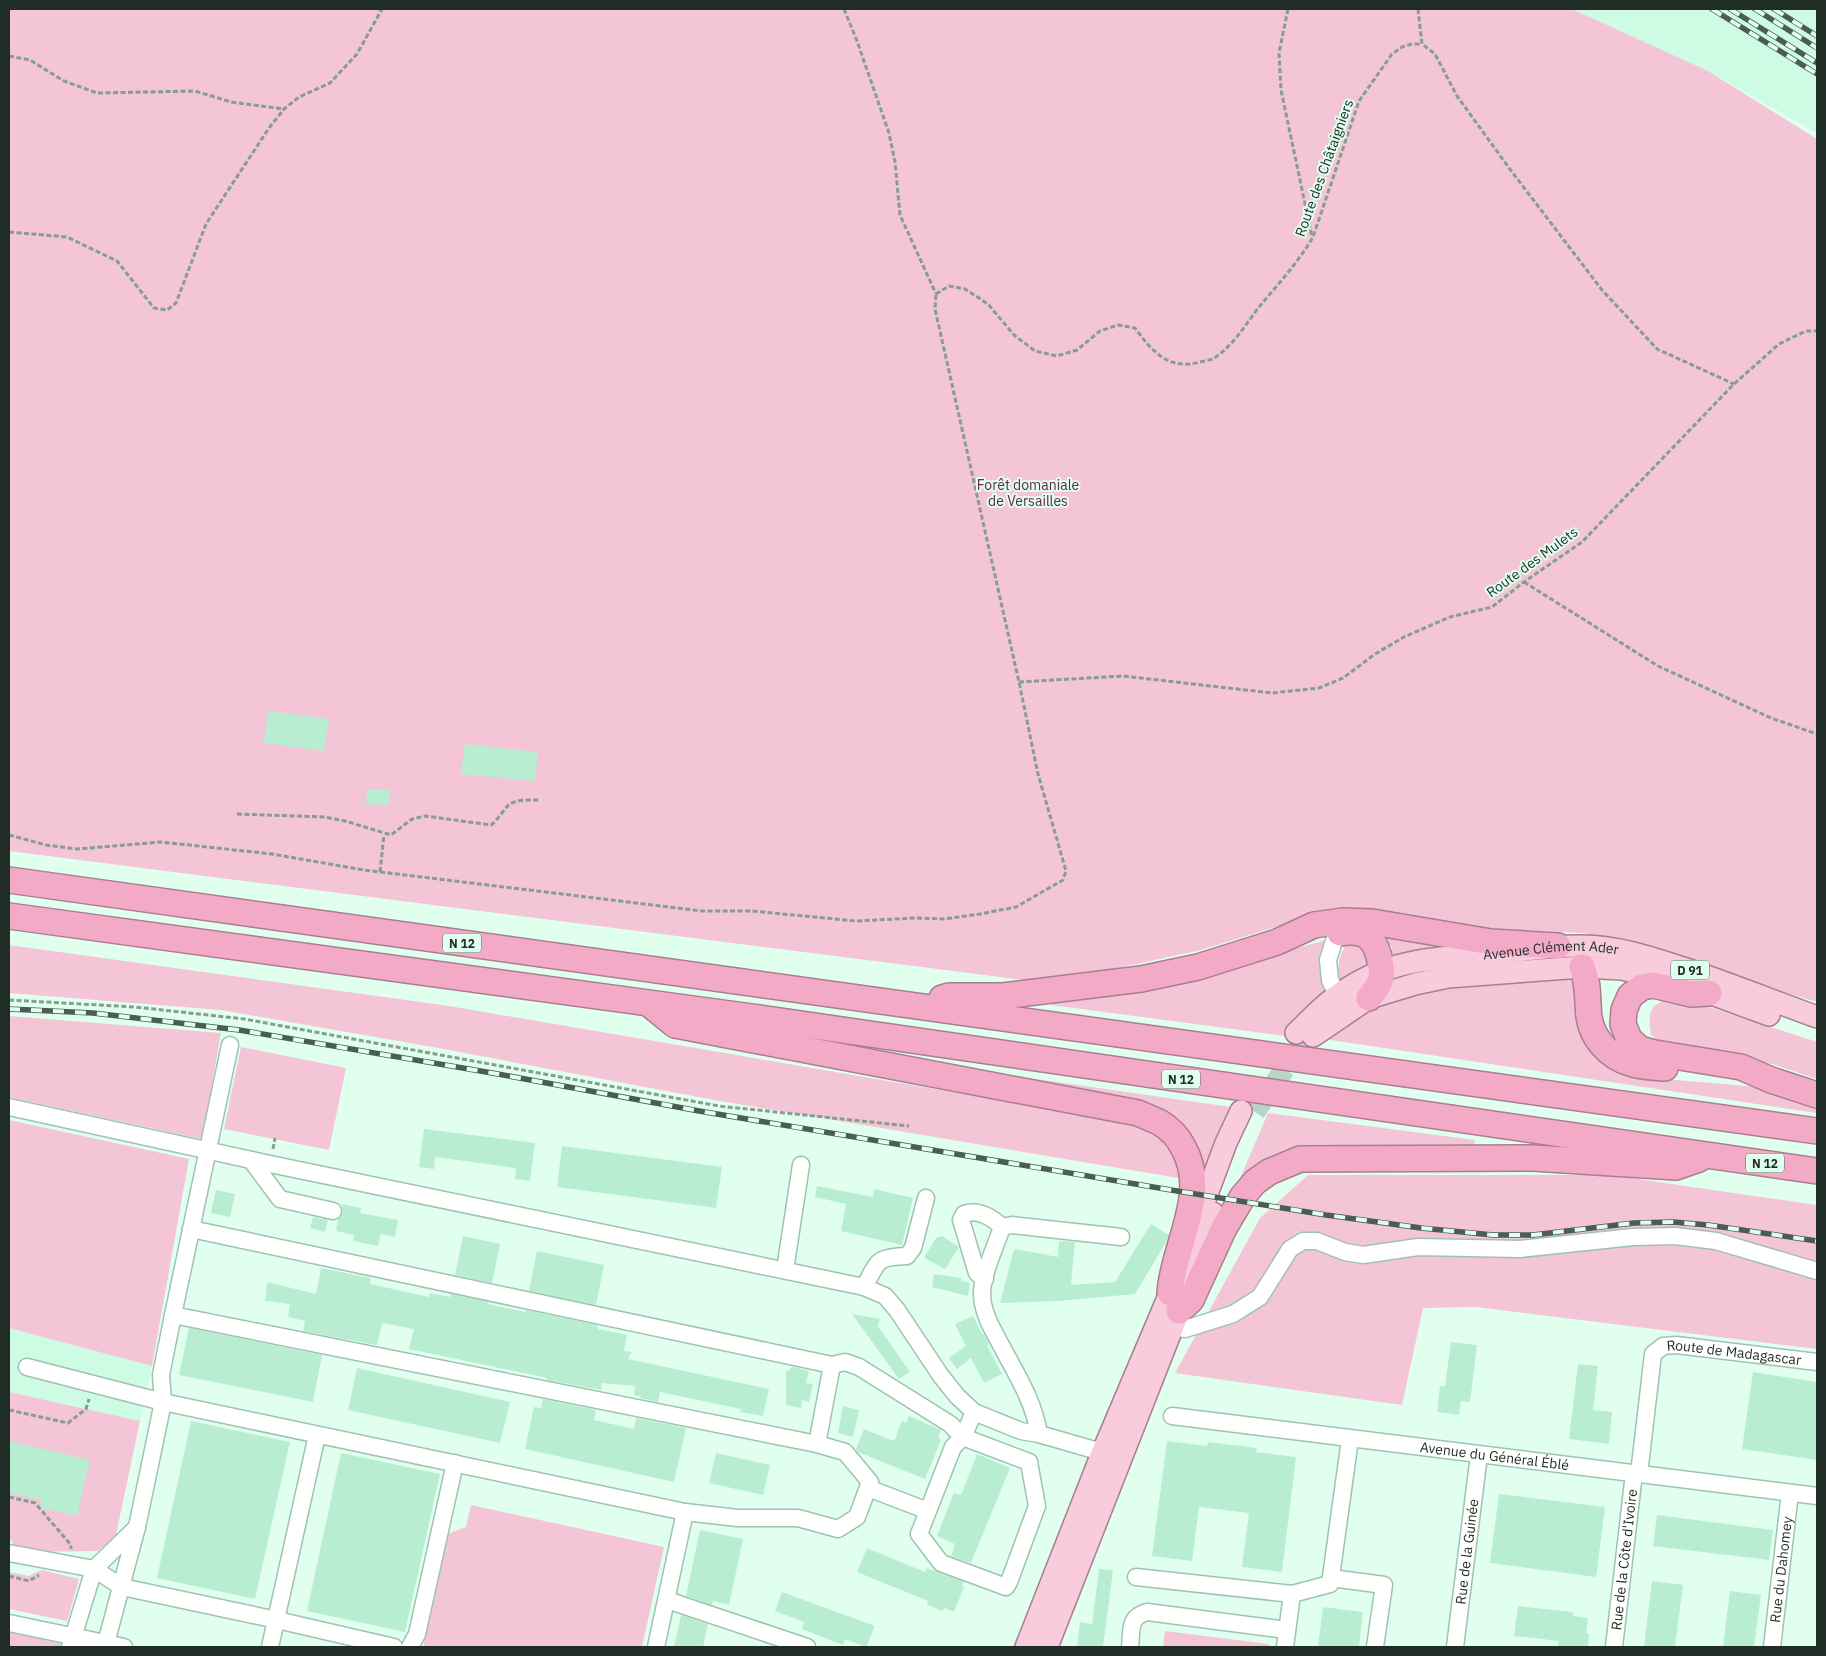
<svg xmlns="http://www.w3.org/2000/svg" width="1826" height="1656" viewBox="0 0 1826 1656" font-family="'IBM Plex Sans',sans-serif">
  <rect width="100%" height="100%" fill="#e1ffef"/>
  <g fill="#cefbe3">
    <polygon points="1572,9 1817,9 1817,133 1708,71"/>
    <polygon points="9,1328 152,1366 140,1421 9,1392"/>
  </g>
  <g fill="#f3c5d6">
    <polygon points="9,9 1572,9 1708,71 1817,139 1817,1002 1583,933 1473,928 1324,912 1201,950 1048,983 9,851"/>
    <polygon points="1384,936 1478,944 1394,961 1392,948"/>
    <polygon points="1330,939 1328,990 1300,1023 1286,1036 1051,1005 1049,1001 1179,984 1251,964 1293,949"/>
    <path d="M1362,941L1377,968L1339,983C1337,968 1338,955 1348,942Z"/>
    <path d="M9,945L449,1006L1139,1124C1172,1140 1171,1146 1184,1179L720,1101L438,1048L221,1010L9,993Z"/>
    <polygon points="1581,973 1584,1005 1639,1077 1772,1088 1817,1102 1817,1113 1324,1039 1378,1005 1411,991"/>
    <path d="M1673,998L1703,1005L1817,1042V1079L1772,1064L1723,1053L1662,1043L1651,1035C1647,1012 1650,1003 1673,998Z"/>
    <polygon points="9,1016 221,1033 202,1139 9,1097"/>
    <polygon points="241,1047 346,1068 329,1150 224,1129"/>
    <path d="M1022,1077L1238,1108L1200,1183C1201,1158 1202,1149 1184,1130L1021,1082Z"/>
    <polygon points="1268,1113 1475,1140 1472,1152 1320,1152 1236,1188"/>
    <polygon points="9,1120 189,1159 152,1366 9,1328"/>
    <polygon points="1308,1175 1610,1175 1817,1205 1817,1349 1476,1307 1423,1308 1402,1405 1175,1373 1260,1218"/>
    <polygon points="9,1392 140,1421 115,1539 97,1551 18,1552 9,1537"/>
    <polygon points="471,1505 664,1547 642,1647 423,1647 448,1534 466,1527"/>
    <polygon points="42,1570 79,1579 67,1621 9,1609 9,1572 29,1576"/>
    <polygon points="1165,1631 1269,1644 1269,1647 1163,1647"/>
    <polygon points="9,1632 61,1644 60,1647 9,1647"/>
  </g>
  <g fill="#b9edd2">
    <polygon points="268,711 329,719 324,751 264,743"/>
    <polygon points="465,744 538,752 535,781 461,774"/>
    <polygon points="367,790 390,790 389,805 366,804"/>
    <polygon points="424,1129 535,1143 530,1181 515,1179 516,1168 435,1157 434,1169 419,1167"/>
    <polygon points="562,1146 722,1167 716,1208 557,1187"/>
    <polygon points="817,1186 873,1197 874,1189 913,1198 902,1245 841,1231 846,1204 815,1197"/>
    <polygon points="216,1190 235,1194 230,1217 211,1213"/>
    <polygon points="342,1204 361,1208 360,1213 398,1220 395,1237 381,1234 378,1246 353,1241 354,1235 336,1231 338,1219 343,1213"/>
    <polygon points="313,1217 328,1220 325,1232 310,1228"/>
    <polygon points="1151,1224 1169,1235 1166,1242 1135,1294 1059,1301 1000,1303 1014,1249 1058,1257 1059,1241 1075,1242 1071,1285 1115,1282"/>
    <polygon points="463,1236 500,1244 492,1283 455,1275"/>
    <polygon points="942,1236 959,1247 945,1269 924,1258 936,1238"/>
    <polygon points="537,1251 604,1265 596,1305 529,1291"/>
    <polygon points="321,1268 371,1278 370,1284 429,1297 430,1293 450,1297 451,1294 488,1302 488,1304 525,1312 525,1310 592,1324 598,1326 598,1329 627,1335 624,1351 632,1352 628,1359 769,1389 763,1416 740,1412 741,1409 660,1392 658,1402 640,1398 641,1397 634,1395 635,1386 602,1383 601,1390 547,1380 547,1378 409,1349 414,1329 382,1323 377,1345 303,1331 305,1321 288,1317 290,1304 265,1301 267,1282 316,1294"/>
    <polygon points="934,1274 961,1278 961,1281 970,1283 968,1296 932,1287"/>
    <polygon points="852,1314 880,1319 878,1326 910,1372 899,1379"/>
    <polygon points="973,1316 982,1334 983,1333 989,1344 987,1345 1002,1374 984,1383 971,1358 957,1369 949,1358 966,1346 955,1324"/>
    <polygon points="189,1328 322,1355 313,1402 179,1375"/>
    <polygon points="1451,1342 1477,1345 1470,1402 1461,1401 1459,1415 1437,1412 1440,1386 1445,1386"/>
    <polygon points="1578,1364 1598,1366 1593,1410 1612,1412 1609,1444 1569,1439"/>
    <polygon points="793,1367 809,1371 806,1383 813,1384 809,1402 802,1400 801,1408 786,1405 786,1372"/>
    <polygon points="357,1368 510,1402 500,1443 348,1410"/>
    <polygon points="1753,1372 1817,1382 1817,1460 1742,1449"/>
    <polygon points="543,1399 596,1410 594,1420 634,1429 636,1418 686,1428 674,1482 525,1449 534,1407 541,1408"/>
    <polygon points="843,1406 859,1410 853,1437 838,1433"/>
    <polygon points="909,1416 941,1430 938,1438 941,1440 925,1479 858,1452 856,1449 864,1429 894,1441 902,1421 906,1423"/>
    <polygon points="191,1421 290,1442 255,1599 157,1578"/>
    <polygon points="9,1441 90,1460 77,1516 41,1508 41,1500 9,1493"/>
    <polygon points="1167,1441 1207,1446 1208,1442 1257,1448 1256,1452 1296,1457 1282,1572 1242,1567 1249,1513 1199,1507 1192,1561 1152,1556"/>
    <polygon points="341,1453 440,1474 405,1632 307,1611"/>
    <polygon points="716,1453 770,1465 763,1495 709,1483"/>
    <polygon points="977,1454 1010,1468 971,1563 951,1556 955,1544 937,1536 954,1493 961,1495"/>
    <polygon points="1499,1494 1605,1507 1596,1577 1490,1563"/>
    <polygon points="1657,1515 1773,1530 1769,1560 1653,1546"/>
    <polygon points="700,1530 743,1539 729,1605 713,1601 712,1605 686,1596"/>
    <polygon points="867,1548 925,1572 927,1568 964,1582 962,1586 964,1587 954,1612 944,1608 943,1611 927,1605 928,1601 857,1572"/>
    <polygon points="1099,1569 1113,1570 1103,1647 1077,1647 1080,1622 1092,1624"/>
    <polygon points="1652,1581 1683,1585 1675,1647 1644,1647"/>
    <polygon points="1730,1591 1761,1595 1754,1647 1723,1647"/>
    <polygon points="782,1592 875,1626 866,1647 845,1639 843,1645 802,1629 804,1622 775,1611"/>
    <polygon points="1518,1606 1573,1612 1573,1616 1588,1618 1586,1633 1589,1634 1588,1647 1558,1647 1559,1641 1514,1636"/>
    <polygon points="1323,1607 1363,1612 1359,1647 1318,1647"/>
    <polygon points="681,1615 708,1624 703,1647 674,1647"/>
  </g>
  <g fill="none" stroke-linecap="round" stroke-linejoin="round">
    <polyline stroke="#bad5c7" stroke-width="21" stroke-dasharray="21 11" stroke-linecap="butt" points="1255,1112 1284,1070 1313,1036"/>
    <defs>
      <g id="minor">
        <polyline points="1337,995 1330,980 1328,960 1334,941 1346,932"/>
        <polyline points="9,1107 270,1164 864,1287 885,1296 897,1310 941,1376 957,1396 974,1412 1021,1431 1039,1434 1091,1449 1103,1451"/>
        <polyline points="251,1160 280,1199 333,1211"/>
        <polyline points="191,1229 832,1365 817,1444"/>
        <polyline points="785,1270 801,1165"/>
        <path d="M985,1279L977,1273L961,1220L964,1214C977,1208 993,1218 1002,1227"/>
        <path d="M864,1287C879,1261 875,1257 907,1256L913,1248L926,1198"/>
        <polyline points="1173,1327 1185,1329 1233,1314 1260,1297 1290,1249 1303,1241 1317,1241 1345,1252 1363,1255 1418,1247 1520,1249 1633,1237 1675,1236 1716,1241 1817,1271"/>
        <polyline points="832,1365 845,1362 859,1367 950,1424 963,1437 974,1412"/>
        <polyline points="27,1367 163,1402 685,1512 738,1518 798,1518 838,1529 857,1517 870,1482 845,1452 817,1444 173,1315"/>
        <path id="s1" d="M1172,1416L1817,1496"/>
        <path d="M1039,1434C1034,1402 1017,1375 1002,1347C993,1330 982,1313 982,1293C982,1274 996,1246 1002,1227L1012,1225L1121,1237"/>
        <polygon points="963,1437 1029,1462 1037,1506 1009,1582 1006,1587 941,1563 919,1534 953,1447"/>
        <path id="s2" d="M1639,1474L1653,1354L1663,1346L1676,1345L1817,1362"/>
        <polyline points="868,1488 928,1511"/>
        <polyline points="9,1553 94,1569 122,1587 277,1620 394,1647"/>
        <polyline points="1136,1577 1292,1594 1285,1647"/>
        <polyline points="1331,1578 1384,1585 1375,1647"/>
        <polyline points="1292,1594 1330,1584 1350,1439"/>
        <polyline points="667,1600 807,1647"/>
        <polyline points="9,1623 124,1647"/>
        <polyline points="70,1647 94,1569 137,1527"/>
        <polyline points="105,1647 137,1527 163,1402 161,1375 173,1315 230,1045"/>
        <polyline points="270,1647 317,1435"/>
        <polyline points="410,1647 417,1634 455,1463"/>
        <polyline points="656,1647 685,1512"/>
        <path d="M1130,1647C1132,1631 1128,1617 1147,1612L1287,1630"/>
        <path id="s3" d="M1455,1647L1479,1455"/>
        <path id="s4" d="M1614,1647L1634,1473"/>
        <path id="s5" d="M1772,1647L1790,1493"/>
      </g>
      <g id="major">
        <path id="s6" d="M1296,1033C1309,1021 1322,1006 1338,995C1387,959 1434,958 1492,954C1522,951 1552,945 1583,946C1617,946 1653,958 1686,969C1730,984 1773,1001 1817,1017"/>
        <polyline points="1313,1036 1369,998 1415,984 1448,977 1582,967 1622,969 1652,976 1709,993 1769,1015"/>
        <polyline points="1194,1229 1226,1143 1241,1111"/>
        <polyline points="1026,1647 1103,1451 1176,1279"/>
        <polyline points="1047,1647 1179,1311 1213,1213"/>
      </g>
      <g id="highway">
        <polyline points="9,880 1817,1131"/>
        <polyline points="9,916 752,1017 1817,1171"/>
        <path d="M1340,933C1365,929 1375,937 1380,961C1381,968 1383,974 1380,981C1378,987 1373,993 1369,998"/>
        <path d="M1582,967C1589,983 1587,1000 1589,1017C1592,1038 1609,1057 1630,1063C1641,1067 1654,1067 1665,1068"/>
        <polyline points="1709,993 1691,994 1653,985 1642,987 1630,996 1624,1010 1623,1024 1629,1039 1640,1049 1655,1053 1741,1067 1771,1080 1817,1095"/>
        <polyline points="942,998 949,996 1003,996 1141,979 1198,967 1277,942 1314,925 1343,921 1372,922 1491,942 1558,946"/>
        <path d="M648,1003L675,1025L1138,1113C1145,1116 1152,1119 1159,1122C1169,1128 1178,1137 1183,1147C1210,1194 1173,1245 1170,1293"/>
        <polyline points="1179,1311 1191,1300 1224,1228 1243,1196 1255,1182 1269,1172 1300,1159 1533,1158 1676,1167 1699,1159"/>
      </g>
    </defs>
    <use href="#minor" stroke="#9fc3b0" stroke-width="19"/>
    <use href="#major" stroke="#a97e8f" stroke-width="24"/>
    <use href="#highway" stroke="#a97e8f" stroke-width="28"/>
    <g stroke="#869d91" stroke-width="3" stroke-dasharray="5 2.5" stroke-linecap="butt">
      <polyline points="844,9 857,41 889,133 895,162 900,215 936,294"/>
      <polyline points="1288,9 1279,53 1281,90 1312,237"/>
      <polyline points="1418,9 1422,44 1435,54 1457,96 1512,172 1602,290 1657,349 1734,384"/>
      <polyline points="9,56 30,60 64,81 97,93 195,91 231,102 284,109"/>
      <polyline points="9,232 67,237 117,261 154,308 167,310 176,303 206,224 269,128 284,109 299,97 330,83 357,54 382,9"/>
      <path d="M936,294L949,286L965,289L988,304L1014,335L1035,351L1057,356L1077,350L1100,331L1118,325L1135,328C1152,351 1168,371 1200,362C1204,361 1211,360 1214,358C1233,346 1246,324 1259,307C1278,284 1298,263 1313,237L1359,101L1392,54L1402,47L1412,44H1422"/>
      <polyline points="1524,582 1658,666 1771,718 1817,734"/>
      <polyline points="1019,682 1123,676 1272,693 1319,688 1343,678 1375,654 1404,637 1450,617 1492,607 1524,582 1582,542 1734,384 1779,344 1806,331 1817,331"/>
      <path d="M237,814L324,817L345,821L391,835L412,819L425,816L491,825C498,820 506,806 510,804C518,799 530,800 539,800"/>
      <polyline points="9,835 46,845 77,849 161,842 272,854 364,870 702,911 752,911 856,921 915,918 944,919 980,914 1016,907 1063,880 1066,871 1038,774 1019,682 935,309 936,294"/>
      <polyline points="380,872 384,835"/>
      <polyline points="9,1000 135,1007 244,1019 719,1106 909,1126"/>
      <polyline points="273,1149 275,1138"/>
      <polyline points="9,1410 68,1423 86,1409 89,1399"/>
      <polyline points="9,1497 35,1503 71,1545 71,1549"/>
      <polyline points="9,1576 29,1581 39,1575"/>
    </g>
    <use href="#minor" stroke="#fff" stroke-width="16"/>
    <use href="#major" stroke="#f8ccdd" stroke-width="21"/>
    <use href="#highway" stroke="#f3aac7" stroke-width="25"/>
    <defs>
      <g id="rail">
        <polyline points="1712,9 1817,74"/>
        <polyline points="1730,9 1817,63"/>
        <polyline points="1755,9 1817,48"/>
        <polyline points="1774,9 1817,36"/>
        <polyline points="9,1009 93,1013 239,1030 498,1074 699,1111 1177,1191 1326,1215 1421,1228 1493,1235 1533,1235 1634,1223 1673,1222 1708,1225 1817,1241"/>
      </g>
    </defs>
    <use href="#rail" stroke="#4b5c53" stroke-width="5.5"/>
    <use href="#rail" stroke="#e1ffef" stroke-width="4" stroke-dasharray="11" stroke-linecap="butt"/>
  </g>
  <g text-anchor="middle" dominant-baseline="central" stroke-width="4" stroke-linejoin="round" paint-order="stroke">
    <g fill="#e1ffef" stroke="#596c62" stroke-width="1">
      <rect x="443" y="933.5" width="38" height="19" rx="4"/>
      <rect x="1671" y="960.5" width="38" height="19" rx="4"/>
      <rect x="1162" y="1069.5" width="38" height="19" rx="4"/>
      <rect x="1746" y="1153.5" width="38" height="19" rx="4"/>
    </g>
    <g font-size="12" font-weight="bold" fill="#1f2d26">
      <text x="462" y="943">N 12</text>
      <text x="1690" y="970">D 91</text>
      <text x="1181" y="1079">N 12</text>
      <text x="1765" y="1163">N 12</text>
    </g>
    <g font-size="14" fill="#1f2d26" stroke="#e1ffef">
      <text transform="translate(1324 168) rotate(-70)">Route des Châtaigniers</text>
      <text transform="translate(1532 562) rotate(-36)">Route des Mulets</text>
      <text stroke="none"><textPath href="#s6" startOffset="278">Avenue Clément Ader</textPath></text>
      <text stroke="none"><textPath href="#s2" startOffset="205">Route de Madagascar</textPath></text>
      <text stroke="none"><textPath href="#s1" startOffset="325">Avenue du Général Éblé</textPath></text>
      <text stroke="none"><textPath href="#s3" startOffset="96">Rue de la Guinée</textPath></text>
      <text stroke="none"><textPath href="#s4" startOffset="88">Rue de la Côte d'Ivoire</textPath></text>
      <text stroke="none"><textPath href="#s5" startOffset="78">Rue du Dahomey</textPath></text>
    </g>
    <g font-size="14" fill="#642643" stroke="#e1ffef">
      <text x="1028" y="485">Forêt domaniale<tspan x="1028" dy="16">de Versailles</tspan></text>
    </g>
  </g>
  <rect width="1826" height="1656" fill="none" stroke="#1f2d26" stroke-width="20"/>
</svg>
